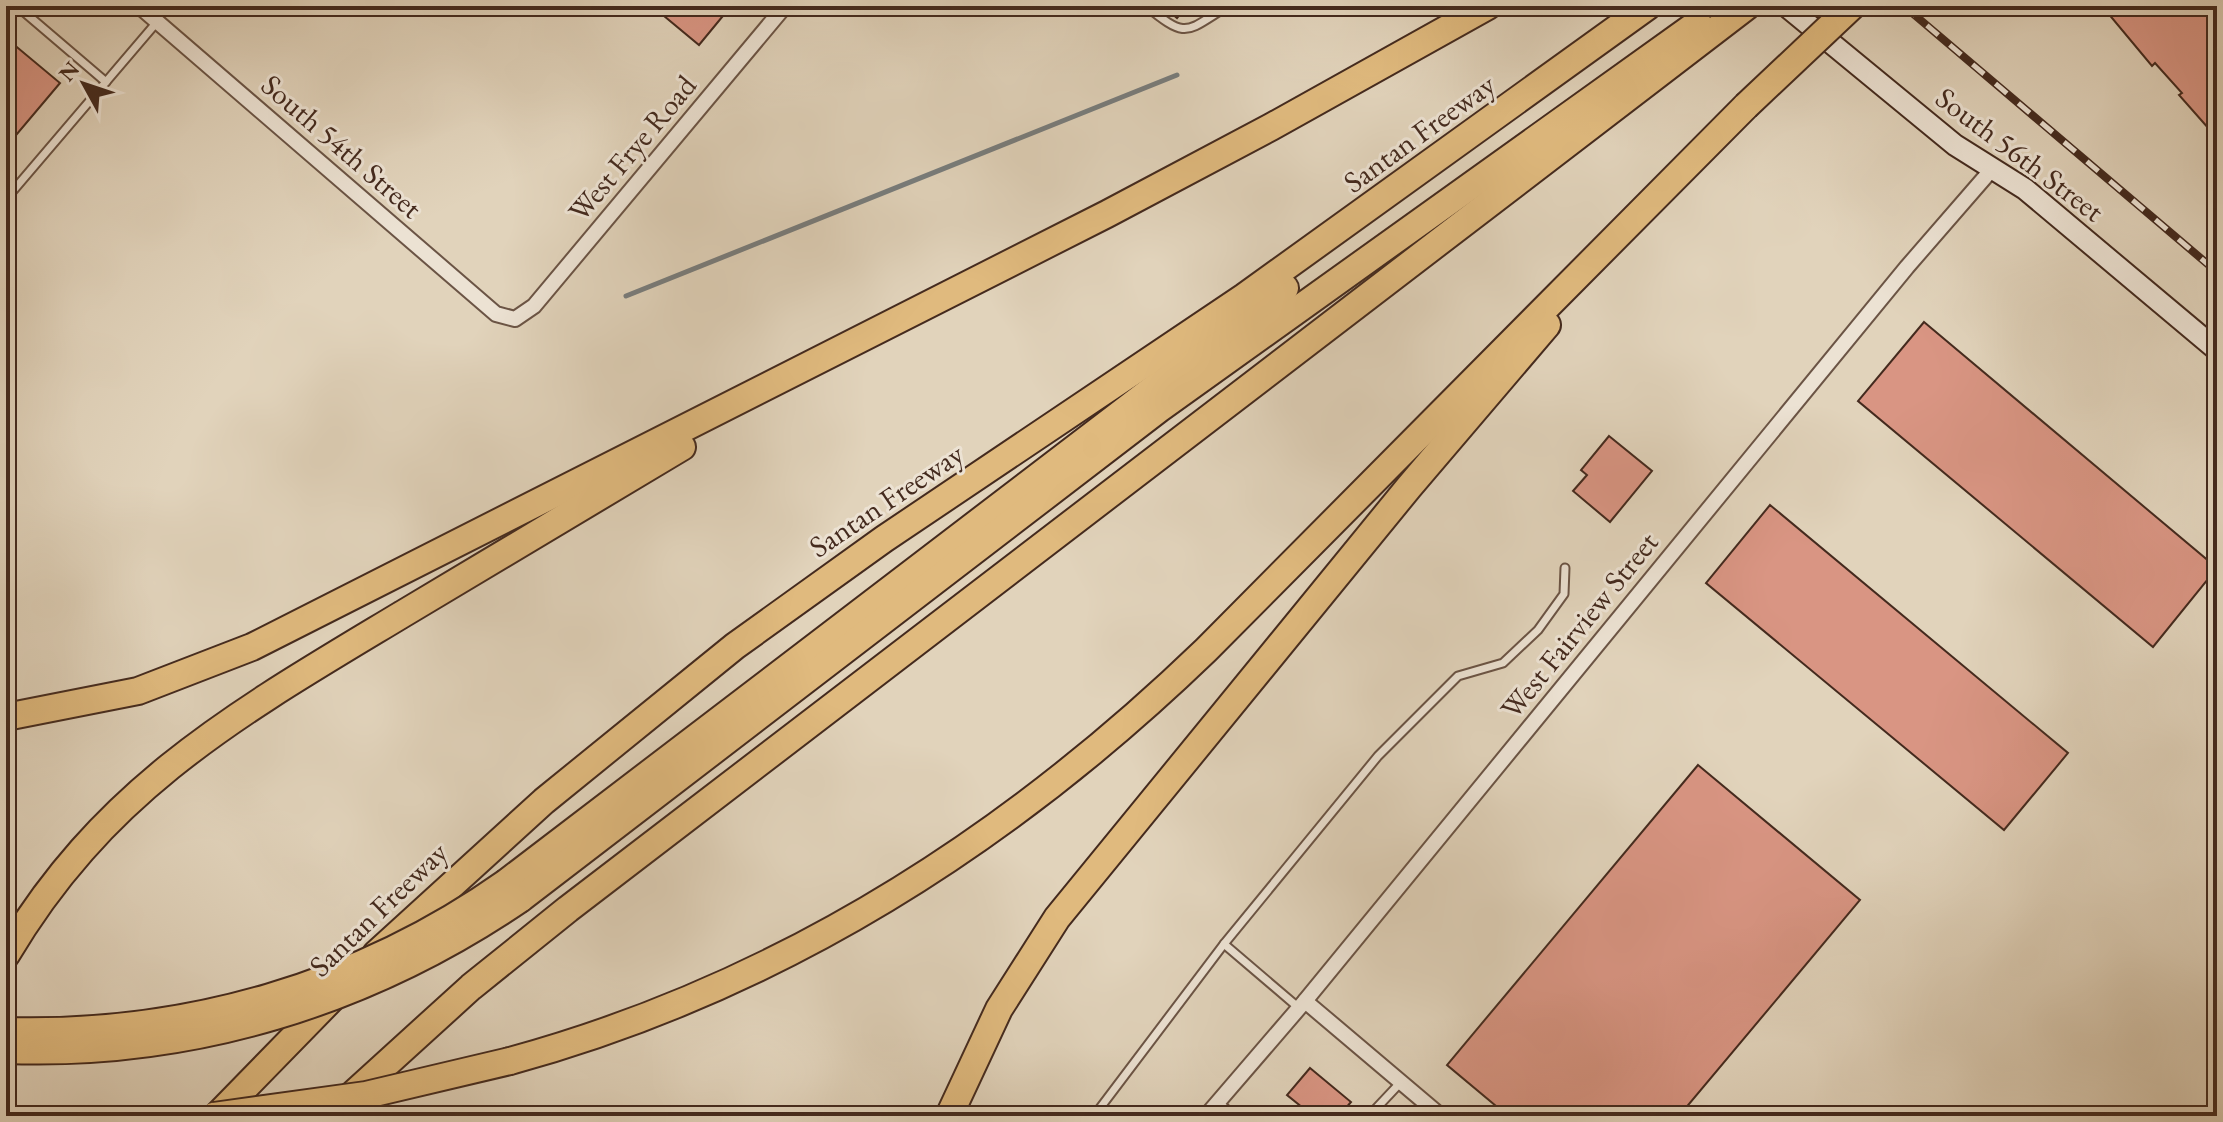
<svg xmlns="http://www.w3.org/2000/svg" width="2223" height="1122" viewBox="0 0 2223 1122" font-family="'EB Garamond',serif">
  <rect width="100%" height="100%" fill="#e1d3bb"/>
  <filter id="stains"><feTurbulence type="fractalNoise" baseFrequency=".0025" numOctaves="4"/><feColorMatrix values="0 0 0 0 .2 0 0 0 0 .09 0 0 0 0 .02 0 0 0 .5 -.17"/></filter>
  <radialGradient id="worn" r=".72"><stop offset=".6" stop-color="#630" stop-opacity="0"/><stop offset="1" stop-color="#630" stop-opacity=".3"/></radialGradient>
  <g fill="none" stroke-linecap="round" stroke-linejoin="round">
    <polyline stroke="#787d7d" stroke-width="5" points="626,296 1177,75"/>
  </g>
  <g fill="#d99583" stroke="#442a1e" stroke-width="2">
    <polygon points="652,6 722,6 727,11 699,45"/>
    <polygon points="1163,6 1187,6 1177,18"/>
    <polygon points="2102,6 2217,6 2217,138 2179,95 2182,93 2155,63 2152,66"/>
    <polygon points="6,38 60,83 6,147"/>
    <polygon points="1924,322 2217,568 2153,647 1858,401"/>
    <polygon points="1609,436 1652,471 1610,522 1573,491 1587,475 1581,470"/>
    <polygon points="1770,505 2068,753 2004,830 1706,583"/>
    <polygon points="1698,765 1860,900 1679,1116 1508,1116 1447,1065"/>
    <polygon points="1310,1068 1351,1102 1339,1116 1313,1116 1287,1095"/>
  </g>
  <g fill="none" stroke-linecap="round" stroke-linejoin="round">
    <defs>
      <g id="lane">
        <polyline points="17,6 106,82"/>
        <path d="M1146,6C1188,40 1185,32 1228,6"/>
        <polyline points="6,199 157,22"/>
        <polyline points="1224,944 1299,1008"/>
        <polyline points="1218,1102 1234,1116"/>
        <polyline points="1094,1116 1224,944 1378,756 1458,676 1503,663 1538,630 1564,594 1565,568"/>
        <polyline points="1369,1116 1401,1082"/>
      </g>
      <g id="street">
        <polyline points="139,6 496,314 515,319 534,306 785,6"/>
        <polyline points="1305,1001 1441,1116"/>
        <polyline points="1206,1116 1305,1001 1907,267 1993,168"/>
      </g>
      <polyline id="secondary" points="1786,6 1955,145 2025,189 2217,350"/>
      <g id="highway">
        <polyline points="6,717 138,691 252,647 1107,214 1271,127 1488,6"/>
        <polyline points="507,882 1285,288"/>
        <polyline points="520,899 1159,409 1698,23"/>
        <polyline points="376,954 544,801 735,646 884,539 1244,297 1648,6"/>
        <path d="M6,955C105,787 240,712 401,615C495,559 589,503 682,447"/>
        <path d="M510,1061C777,988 1008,841 1206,650L1746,106"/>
        <polyline points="217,1116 337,993"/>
        <polyline points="329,1116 471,987 568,909 1747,6"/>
        <polyline points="949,1116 999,1009 1057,918 1409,487 1547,325"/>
      </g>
    </defs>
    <use href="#lane" stroke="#6b5445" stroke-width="11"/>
    <use href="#street" stroke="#6b5445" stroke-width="18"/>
    <use href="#secondary" stroke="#442a1e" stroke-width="24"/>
    <use href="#highway" stroke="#442a1e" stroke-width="30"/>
    <use href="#lane" stroke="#ece2d3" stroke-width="7"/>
    <use href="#street" stroke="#ece2d3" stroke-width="14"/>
    <use href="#secondary" stroke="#ece2d3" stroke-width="20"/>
    <use href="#highway" stroke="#e0ba7e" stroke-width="26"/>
    <defs>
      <polyline id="rail" points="1904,6 2217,272"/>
    </defs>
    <use href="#rail" stroke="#442a1e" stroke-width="8"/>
    <use href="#rail" stroke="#ece2d3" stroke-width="5" stroke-dasharray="15" stroke-linecap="butt"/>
    <defs>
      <g id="highway-bridge">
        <polyline points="1746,106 1852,6"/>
        <path d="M6,1031C186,1036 360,986 507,882"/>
        <path d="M6,1050C191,1057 367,1003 520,899"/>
        <polyline points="214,1116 366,1095 510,1061"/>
      </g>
    </defs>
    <use href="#highway-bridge" stroke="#442a1e" stroke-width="30" stroke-linecap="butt"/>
    <use href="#highway-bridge" stroke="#e0ba7e" stroke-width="26"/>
  </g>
  <g text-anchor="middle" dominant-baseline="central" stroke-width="6" stroke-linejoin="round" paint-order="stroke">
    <g font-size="30" fill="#442a1e" stroke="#ece2d3">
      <text transform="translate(1419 133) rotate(-36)">Santan Freeway</text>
      <text transform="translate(342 146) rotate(41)">South 54th Street</text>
      <text transform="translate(632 148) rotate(-50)">West Frye Road</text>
      <text transform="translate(2020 154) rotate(37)">South 56th Street</text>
      <text transform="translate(886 500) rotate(-34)">Santan Freeway</text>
      <text transform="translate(1579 625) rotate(-51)">West Fairview Street</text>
      <text transform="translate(378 909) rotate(-44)">Santan Freeway</text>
    </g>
  </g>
  <rect width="2223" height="1122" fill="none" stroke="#e1d3bb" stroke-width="32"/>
  <rect x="8" y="8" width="2207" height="1106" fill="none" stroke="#442a1e" stroke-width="4"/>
  <rect x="16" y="16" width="2191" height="1090" fill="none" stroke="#442a1e" stroke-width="2"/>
  <g transform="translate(84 84) rotate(310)" stroke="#ece2d3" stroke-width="6" paint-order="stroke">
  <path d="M0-6L14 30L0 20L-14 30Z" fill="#442a1e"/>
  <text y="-12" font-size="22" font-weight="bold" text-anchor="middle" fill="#442a1e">N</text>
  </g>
  <rect width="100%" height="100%" filter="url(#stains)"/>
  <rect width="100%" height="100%" fill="url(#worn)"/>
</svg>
